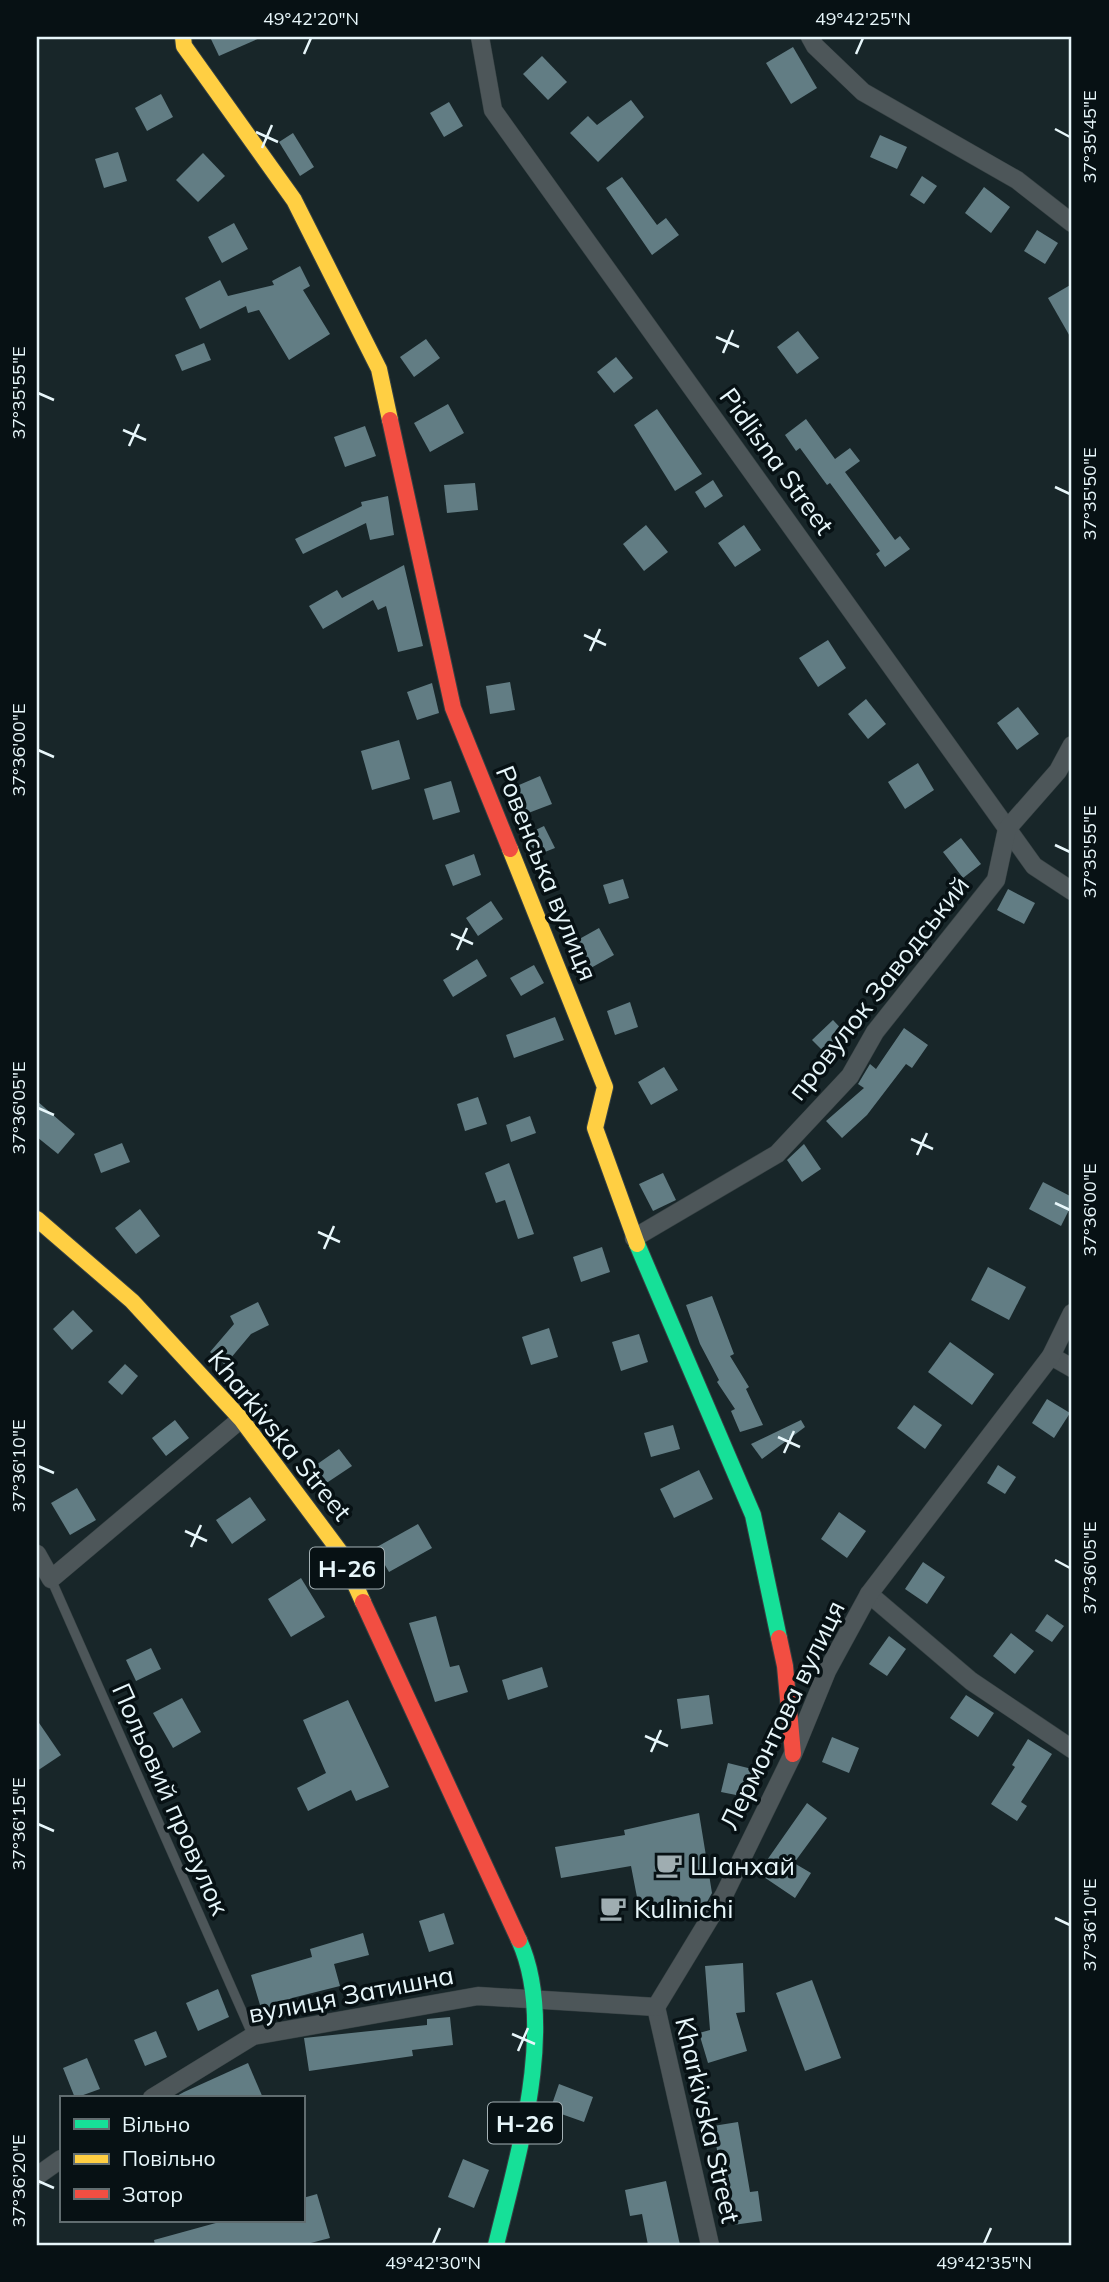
<svg xmlns="http://www.w3.org/2000/svg" width="1109" height="2282" viewBox="0 0 1109 2282" font-family="Mulish,sans-serif">
  <rect width="100%" height="100%" fill="#182629"/>
  <g fill="#627d84">
    <polygon points="210,37 262,37 219,56"/>
    <polygon points="793,47 817,88 791,104 766,63"/>
    <polygon points="542,56 567,82 548,100 523,74"/>
    <polygon points="161,94 173,117 147,131 135,108"/>
    <polygon points="631,100 644,117 598,162 570,133 588,116 597,125"/>
    <polygon points="449,102 463,126 444,137 430,113"/>
    <polygon points="293,133 314,167 300,176 279,142"/>
    <polygon points="880,135 907,147 897,169 870,157"/>
    <polygon points="118,152 127,181 104,188 95,159"/>
    <polygon points="203,153 225,176 198,202 176,180"/>
    <polygon points="922,176 937,186 924,204 910,195"/>
    <polygon points="622,177 657,225 666,218 679,235 652,255 606,188"/>
    <polygon points="984,187 1010,207 991,233 965,213"/>
    <polygon points="234,223 248,249 222,263 208,237"/>
    <polygon points="1037,230 1058,243 1045,264 1024,251"/>
    <polygon points="300,266 310,286 303,290 330,334 289,360 259,310 248,313 246,306 200,329 185,298 220,280 228,296 274,285 272,281"/>
    <polygon points="1072,284 1072,340 1048,298"/>
    <polygon points="798,331 819,358 797,374 777,347"/>
    <polygon points="426,339 440,358 414,377 400,357"/>
    <polygon points="204,343 211,360 182,371 175,355"/>
    <polygon points="616,357 633,378 614,393 597,372"/>
    <polygon points="448,404 464,433 430,452 414,423"/>
    <polygon points="657,409 702,474 675,491 634,425"/>
    <polygon points="806,419 835,459 850,448 860,461 845,472 895,540 900,536 910,549 885,567 876,554 880,551 830,483 827,485 800,448 796,451 785,435"/>
    <polygon points="365,426 376,456 345,467 334,437"/>
    <polygon points="713,480 723,496 705,508 695,492"/>
    <polygon points="475,483 478,510 447,513 444,485"/>
    <polygon points="388,496 394,535 370,540 366,523 303,554 295,539 362,506 361,502"/>
    <polygon points="646,525 668,552 644,571 623,544"/>
    <polygon points="744,525 761,550 735,567 718,543"/>
    <polygon points="404,565 423,646 398,652 386,606 378,610 373,600 323,629 309,606 337,590 342,598"/>
    <polygon points="828,640 846,668 818,687 799,658"/>
    <polygon points="510,682 515,710 490,714 486,686"/>
    <polygon points="432,683 439,713 417,720 407,692"/>
    <polygon points="866,699 886,724 868,739 848,714"/>
    <polygon points="1018,707 1039,734 1017,750 997,723"/>
    <polygon points="399,740 410,779 372,790 361,751"/>
    <polygon points="918,763 934,790 905,809 888,782"/>
    <polygon points="540,776 552,804 523,815 512,788"/>
    <polygon points="451,781 460,812 433,820 424,789"/>
    <polygon points="544,826 555,848 532,857 523,836"/>
    <polygon points="961,838 981,864 963,878 943,852"/>
    <polygon points="474,854 481,875 453,886 445,865"/>
    <polygon points="623,879 629,898 609,904 603,885"/>
    <polygon points="1008,889 1035,903 1024,924 997,910"/>
    <polygon points="491,901 503,919 478,936 466,918"/>
    <polygon points="599,928 614,955 589,969 574,942"/>
    <polygon points="477,959 487,976 453,997 443,980"/>
    <polygon points="534,965 544,983 521,996 510,978"/>
    <polygon points="630,1002 638,1027 615,1035 607,1011"/>
    <polygon points="555,1017 564,1040 514,1058 506,1035"/>
    <polygon points="833,1020 848,1036 827,1055 812,1040"/>
    <polygon points="904,1028 928,1045 912,1068 906,1064 867,1115 842,1138 826,1121 864,1088 858,1084 870,1064 876,1069"/>
    <polygon points="664,1067 678,1090 651,1105 638,1082"/>
    <polygon points="478,1097 487,1124 465,1131 457,1104"/>
    <polygon points="37,1101 75,1134 58,1154 37,1137"/>
    <polygon points="530,1116 536,1133 511,1142 506,1125"/>
    <polygon points="122,1143 130,1162 101,1173 94,1154"/>
    <polygon points="804,1144 821,1169 802,1182 787,1160"/>
    <polygon points="509,1163 534,1234 518,1239 505,1200 496,1203 485,1173"/>
    <polygon points="663,1173 676,1200 653,1211 639,1184"/>
    <polygon points="1043,1182 1072,1197 1072,1204 1061,1226 1029,1209"/>
    <polygon points="140,1209 160,1236 136,1254 115,1228"/>
    <polygon points="602,1247 610,1272 581,1282 573,1257"/>
    <polygon points="988,1267 1026,1287 1009,1320 971,1300"/>
    <polygon points="712,1296 734,1354 730,1356 749,1387 746,1389 763,1425 740,1432 731,1411 735,1409 717,1382 719,1380 700,1344 686,1305"/>
    <polygon points="258,1302 269,1325 251,1334 225,1365 210,1352 234,1324 230,1316"/>
    <polygon points="73,1310 93,1331 72,1350 53,1329"/>
    <polygon points="549,1328 558,1357 531,1365 522,1337"/>
    <polygon points="639,1334 648,1362 621,1371 612,1342"/>
    <polygon points="950,1342 994,1374 972,1405 928,1372"/>
    <polygon points="125,1364 138,1376 122,1395 108,1382"/>
    <polygon points="1047,1399 1070,1413 1054,1438 1032,1423"/>
    <polygon points="914,1405 942,1425 925,1449 897,1428"/>
    <polygon points="175,1420 189,1438 166,1456 152,1438"/>
    <polygon points="801,1420 805,1427 762,1459 751,1444"/>
    <polygon points="673,1425 680,1449 651,1457 644,1433"/>
    <polygon points="339,1449 352,1466 325,1484 313,1467"/>
    <polygon points="998,1465 1016,1477 1005,1494 987,1483"/>
    <polygon points="699,1470 713,1499 674,1518 660,1489"/>
    <polygon points="77,1488 96,1520 70,1535 51,1503"/>
    <polygon points="250,1497 266,1520 232,1544 216,1520"/>
    <polygon points="839,1512 866,1531 847,1558 821,1539"/>
    <polygon points="418,1524 432,1548 389,1572 375,1548"/>
    <polygon points="923,1562 945,1577 927,1604 905,1589"/>
    <polygon points="301,1578 325,1617 291,1637 268,1599"/>
    <polygon points="1047,1614 1064,1626 1052,1642 1035,1631"/>
    <polygon points="436,1616 450,1667 459,1665 468,1692 435,1702 409,1623"/>
    <polygon points="1011,1633 1034,1651 1015,1674 993,1656"/>
    <polygon points="889,1636 906,1649 887,1676 869,1664"/>
    <polygon points="151,1648 161,1669 136,1681 126,1660"/>
    <polygon points="542,1667 548,1687 508,1700 502,1680"/>
    <polygon points="709,1695 713,1724 681,1729 677,1699"/>
    <polygon points="966,1695 994,1713 978,1737 950,1718"/>
    <polygon points="182,1698 201,1732 173,1748 153,1713"/>
    <polygon points="348,1700 389,1787 356,1801 351,1790 308,1811 297,1788 326,1773 303,1720"/>
    <polygon points="37,1720 61,1755 37,1771"/>
    <polygon points="832,1737 859,1748 849,1773 822,1762"/>
    <polygon points="1028,1739 1052,1754 1021,1802 1027,1806 1017,1821 991,1804 1015,1767 1012,1765"/>
    <polygon points="728,1763 752,1769 746,1797 721,1792"/>
    <polygon points="807,1803 827,1818 794,1863 811,1873 795,1898 758,1873"/>
    <polygon points="699,1813 712,1893 707,1902 641,1918 631,1866 561,1878 555,1847 625,1835 624,1830"/>
    <polygon points="444,1913 454,1944 429,1952 419,1921"/>
    <polygon points="363,1933 369,1955 334,1964 340,1986 292,1998 294,2006 263,2015 251,1975 312,1957 310,1949"/>
    <polygon points="743,1963 745,2012 736,2013 747,2051 708,2063 699,2033 710,2030 705,1966"/>
    <polygon points="812,1980 841,2058 805,2071 776,1993"/>
    <polygon points="218,1989 229,2017 198,2031 186,2003"/>
    <polygon points="450,2017 453,2045 412,2050 413,2056 309,2071 304,2038 427,2025 427,2019"/>
    <polygon points="156,2031 167,2057 145,2066 134,2040"/>
    <polygon points="87,2058 100,2089 75,2098 63,2068"/>
    <polygon points="248,2063 263,2098 173,2098 184,2092"/>
    <polygon points="559,2084 593,2097 584,2122 550,2110"/>
    <polygon points="738,2122 750,2192 758,2191 762,2221 733,2225 725,2167 720,2168 713,2126"/>
    <polygon points="463,2159 489,2170 474,2208 448,2197"/>
    <polygon points="666,2181 680,2245 648,2245 642,2214 630,2216 625,2190"/>
    <polygon points="317,2194 330,2238 303,2245 155,2245 154,2240 223,2221 303,2221 303,2198"/>
  </g>
  <g fill="none" stroke-linecap="round" stroke-linejoin="round">
    <defs>
      <polyline id="lane" points="51,1579 253,2036"/>
      <g id="street">
        <polyline points="480,37 493,110 1034,866 1072,891"/>
        <polyline points="810,37 815,46 863,92 1017,180 1072,223"/>
        <polyline points="634,1238 777,1154 850,1076 875,1032 996,880 1007,829 1058,771 1072,745"/>
        <polyline points="1051,1356 1072,1368"/>
        <polyline points="37,1554 51,1579 241,1419"/>
        <polyline points="869,1594 971,1681 1072,1749"/>
        <polyline points="656,2007 710,2245"/>
        <polyline points="152,2098 253,2036 478,1996 656,2007 724,1895 793,1754 827,1671 869,1594 1051,1356 1072,1313"/>
        <polyline points="37,2176 61,2159"/>
      </g>
      <g id="fast">
        <polyline points="637,1244 753,1515 779,1638"/>
        <path d="M496,2245C517,2158 558,2025 519,1940"/>
      </g>
      <g id="slow">
        <polyline points="183,37 184,46 294,200 379,369 390,420"/>
        <polyline points="510,849 605,1087 595,1128 637,1244"/>
        <polyline points="37,1219 132,1301 241,1419 341,1553 363,1602"/>
      </g>
      <g id="jam">
        <polyline points="390,420 453,708 510,849"/>
        <polyline points="363,1602 519,1940"/>
        <polyline points="779,1638 785,1666 793,1754"/>
      </g>
    </defs>
    <use href="#lane" stroke="#364143" stroke-width="10"/>
    <use href="#street" stroke="#364143" stroke-width="19"/>
    <use href="#fast" stroke="#364143" stroke-width="18"/>
    <use href="#slow" stroke="#364143" stroke-width="18"/>
    <use href="#jam" stroke="#364143" stroke-width="18"/>
    <use href="#lane" stroke="#4d5659" stroke-width="9"/>
    <use href="#street" stroke="#4d5659" stroke-width="18"/>
    <use href="#fast" stroke="#16e098" stroke-width="16"/>
    <use href="#slow" stroke="#ffcf43" stroke-width="16"/>
    <use href="#jam" stroke="#f24e42" stroke-width="16"/>
  </g>
  <path fill="none" stroke="#e7f6fa" stroke-width="2.5" d="M304,54L311,38M856,54L863,38M1055,129L1070,137M256,132L278,142M262,148L272,125M716,337L739,347M723,353L733,330M38,393L54,400M123,430L146,440M129,446L139,424M1055,487L1070,494M584,635L606,645M590,651L600,629M38,750L54,757M1055,845L1070,852M451,934L473,944M457,950L467,928M38,1108L54,1115M911,1139L933,1149M917,1155L927,1133M1055,1203L1070,1210M318,1232L340,1242M324,1249L334,1226M778,1437L800,1447M784,1453L794,1431M38,1466L54,1473M185,1531L207,1541M191,1547L201,1525M1055,1560L1070,1568M645,1736L668,1746M651,1752L661,1730M38,1824L54,1831M1055,1918L1070,1925M512,2034L535,2044M518,2051L528,2028M38,2181L54,2188M433,2244L440,2228M984,2244L991,2228"/>
  <defs>
    <symbol id="cafe-bare" viewBox="-9 -9 18 18"><path d="M-5.5-4.5H6V0H3Q3 3.5 0 3.5H-2.5Q-5.5 3.5-5.5 0ZM3-3.2v2h1.7v-2ZM-6 4.5H4V6H-6Z" fill="#9fadb1" stroke="#071114" stroke-width="2.5" paint-order="stroke"/></symbol>
  </defs>
  <g fill-rule="evenodd">
    <use href="#cafe-bare" x="650" y="1846" width="38" height="38"/>
    <use href="#cafe-bare" x="594" y="1889" width="38" height="38"/>
  </g>
  <g text-anchor="middle" dominant-baseline="central" stroke-width="7" stroke-linejoin="round" paint-order="stroke">
    <g fill="#071114" stroke="#a4b1b5" stroke-width="2">
      <rect x="310" y="1547.5" width="74" height="41" rx="5"/>
      <rect x="488" y="2102.5" width="74" height="41" rx="5"/>
    </g>
    <g font-size="24" font-weight="bold" fill="#e7f6fa">
      <text x="347" y="1568">Н-26</text>
      <text x="525" y="2123">Н-26</text>
    </g>
    <g font-size="26" fill="#e7f6fa" stroke="#071114">
      <text transform="translate(777 461) rotate(54)">Pidlisna Street</text>
      <text transform="translate(547 873) rotate(68)">Ровенська вулиця</text>
      <text transform="translate(878 988) rotate(-52)">провулок Заводський</text>
      <text transform="translate(280 1435) rotate(51)">Kharkivska Street</text>
      <text transform="translate(782 1715) rotate(-64)">Лермонтова вулиця</text>
      <text transform="translate(171 1799) rotate(66)">Польовий провулок</text>
      <text transform="translate(351 1994) rotate(-11)">вулиця Затишна</text>
      <text transform="translate(708 2120) rotate(77)">Kharkivska Street</text>
    </g>
    <g font-size="26" fill="#e7f6fa" stroke="#071114" text-anchor="start">
      <text x="690" y="1865">Шанхай</text>
      <text x="634" y="1908">Kulinichi</text>
    </g>
  </g>
  <rect width="1109" height="2282" fill="none" stroke="#071114" stroke-width="77"/>
  <rect x="60" y="2096" width="245" height="126" fill="#071114" stroke="#616d70" stroke-width="2"/>
  <rect x="74" y="2119" width="35" height="10" fill="#16e098" stroke="#616d70" stroke-width="2"/>
  <text x="122" y="2132" font-size="21" fill="#e7f6fa">Вільно</text>
  <rect x="74" y="2154" width="35" height="10" fill="#ffcf43" stroke="#616d70" stroke-width="2"/>
  <text x="122" y="2166" font-size="21" fill="#e7f6fa">Повільно</text>
  <rect x="74" y="2189" width="35" height="10" fill="#f24e42" stroke="#616d70" stroke-width="2"/>
  <text x="122" y="2202" font-size="21" fill="#e7f6fa">Затор</text>
  <rect x="38" y="38" width="1032" height="2206" fill="none" stroke="#e7f6fa" stroke-width="2.5"/>
  <g font-size="18" text-anchor="middle" fill="#e7f6fa">
    <text x="311" y="25">49°42'20"N</text>
    <text x="863" y="25">49°42'25"N</text>
    <text transform="translate(1090 137) rotate(-90)" y="6">37°35'45"E</text>
    <text transform="translate(19 393) rotate(-90)" y="6">37°35'55"E</text>
    <text transform="translate(1090 494) rotate(-90)" y="6">37°35'50"E</text>
    <text transform="translate(19 750) rotate(-90)" y="6">37°36'00"E</text>
    <text transform="translate(1090 852) rotate(-90)" y="6">37°35'55"E</text>
    <text transform="translate(19 1108) rotate(-90)" y="6">37°36'05"E</text>
    <text transform="translate(1090 1210) rotate(-90)" y="6">37°36'00"E</text>
    <text transform="translate(19 1466) rotate(-90)" y="6">37°36'10"E</text>
    <text transform="translate(1090 1568) rotate(-90)" y="6">37°36'05"E</text>
    <text transform="translate(19 1824) rotate(-90)" y="6">37°36'15"E</text>
    <text transform="translate(1090 1925) rotate(-90)" y="6">37°36'10"E</text>
    <text transform="translate(19 2181) rotate(-90)" y="6">37°36'20"E</text>
    <text x="433" y="2269">49°42'30"N</text>
    <text x="984" y="2269">49°42'35"N</text>
  </g>
</svg>
